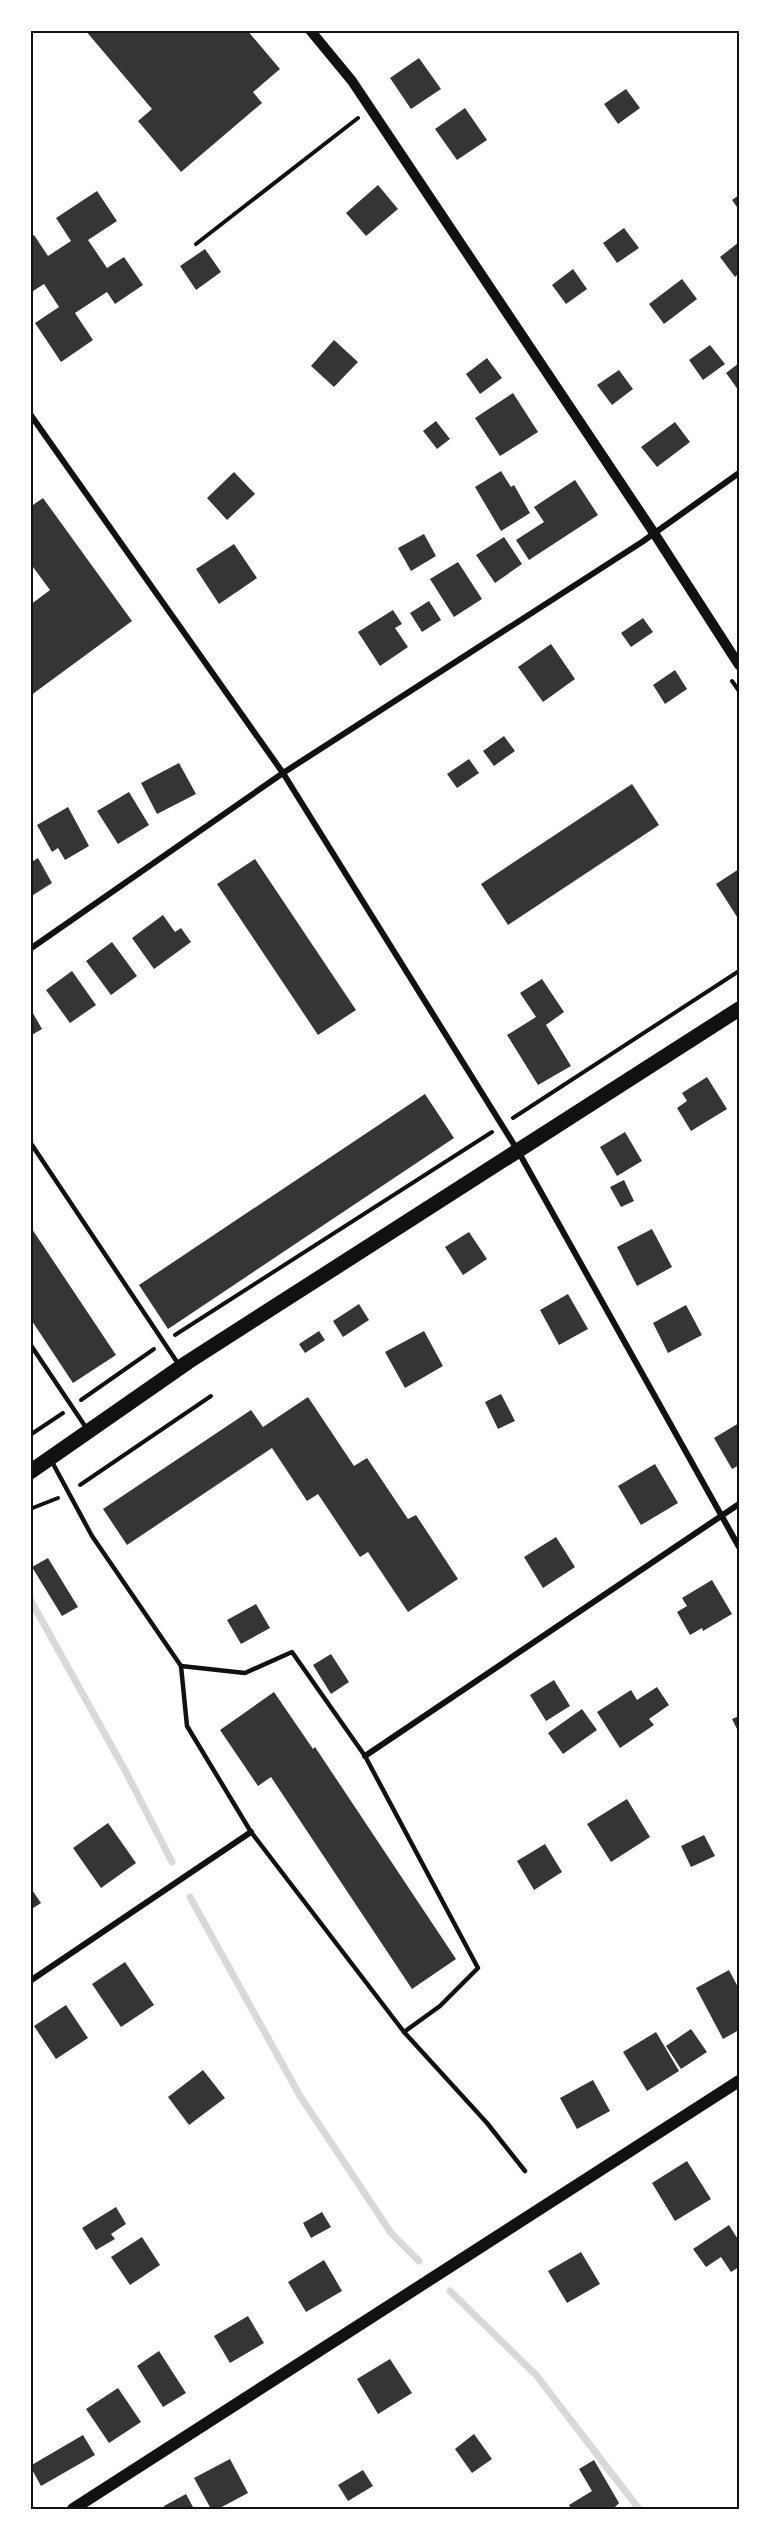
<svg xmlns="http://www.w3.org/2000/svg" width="769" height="2539" viewBox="0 0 769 2539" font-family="'PT Sans',sans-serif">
  <rect width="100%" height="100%" fill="#fff"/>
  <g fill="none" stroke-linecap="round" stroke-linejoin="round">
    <g stroke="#d9d9d9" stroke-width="7">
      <polyline points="30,1599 127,1774 172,1862"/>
      <polyline points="190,1897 300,2096 391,2233 419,2261"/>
      <polyline points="450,2291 536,2375 639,2509"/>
    </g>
  </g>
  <g fill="#353535">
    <polygon points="85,30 247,30 280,69 253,92 262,103 181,172 138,121 152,109"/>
    <polygon points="419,58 441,89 411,109 390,78"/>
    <polygon points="626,89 640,108 618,124 604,104"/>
    <polygon points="465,108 487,140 457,160 435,129"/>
    <polygon points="378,185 398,209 366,236 346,213"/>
    <polygon points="97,191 117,221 88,240 107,268 124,257 143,285 115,304 107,292 75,313 93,340 61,362 35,323 59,307 44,284 30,293 30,237 34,235 48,256 71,241 56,218"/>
    <polygon points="739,195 739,210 732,200"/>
    <polygon points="624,228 639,248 617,263 603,243"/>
    <polygon points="739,242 739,273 735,277 720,257"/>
    <polygon points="205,249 221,272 196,290 180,266"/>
    <polygon points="573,269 587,289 566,304 552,285"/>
    <polygon points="682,279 697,299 664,324 649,304"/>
    <polygon points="334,340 358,362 334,387 311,366"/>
    <polygon points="710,345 725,364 703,380 689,360"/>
    <polygon points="487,358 502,378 480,394 466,374"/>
    <polygon points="739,363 739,391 726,373"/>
    <polygon points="619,370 633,389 612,405 597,385"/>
    <polygon points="513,393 538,432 500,456 475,418"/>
    <polygon points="436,421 450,439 437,449 423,431"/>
    <polygon points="675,422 690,442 657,467 641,447"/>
    <polygon points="501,471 511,487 514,485 530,513 501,531 475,487"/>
    <polygon points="234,472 255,494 227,520 207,498"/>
    <polygon points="575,480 598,515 529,560 516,540 544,522 534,507"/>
    <polygon points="43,498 132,621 30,696 30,605 50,590 30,563 30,507"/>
    <polygon points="424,534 436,556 411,571 398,548"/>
    <polygon points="504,537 522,564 495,583 476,555"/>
    <polygon points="234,544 257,578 219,604 196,569"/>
    <polygon points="458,562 482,599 454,617 430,579"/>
    <polygon points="429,601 441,620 422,632 410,613"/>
    <polygon points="393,610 402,624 395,628 408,647 380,666 358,632"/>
    <polygon points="643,618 653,632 631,647 621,633"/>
    <polygon points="551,644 575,679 543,702 518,667"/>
    <polygon points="675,670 687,689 665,704 653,685"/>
    <polygon points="504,736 515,751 494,766 483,751"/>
    <polygon points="469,759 479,773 457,788 447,774"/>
    <polygon points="179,763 196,794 157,814 141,783"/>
    <polygon points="632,784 659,825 508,925 481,884"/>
    <polygon points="129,792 149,825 118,844 97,811"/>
    <polygon points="68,807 89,846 65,860 58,848 52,852 37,825"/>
    <polygon points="38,858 52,883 30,897 30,863"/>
    <polygon points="255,859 356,1010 318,1035 217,884"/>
    <polygon points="739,869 739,920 716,884"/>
    <polygon points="163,915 175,932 181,928 191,942 154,969 132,938"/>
    <polygon points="112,942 137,976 111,995 86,961"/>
    <polygon points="72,971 96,1005 70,1023 46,990"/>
    <polygon points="542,979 564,1012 546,1025 571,1066 538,1085 507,1035 536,1017 520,993"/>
    <polygon points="30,1008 42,1029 30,1036"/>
    <polygon points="707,1077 727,1109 691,1131 677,1108 687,1101 682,1093"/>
    <polygon points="425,1094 454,1138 168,1329 139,1285"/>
    <polygon points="625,1132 642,1161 617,1176 600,1147"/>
    <polygon points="624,1180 634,1201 621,1207 610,1187"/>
    <polygon points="30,1226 116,1355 73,1383 30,1318"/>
    <polygon points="652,1229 672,1267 637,1286 617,1247"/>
    <polygon points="469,1232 487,1259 463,1275 445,1247"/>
    <polygon points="568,1294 588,1329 559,1345 540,1310"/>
    <polygon points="359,1304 369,1320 343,1337 333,1321"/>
    <polygon points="686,1305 702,1335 668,1353 653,1323"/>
    <polygon points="319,1331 325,1340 305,1353 299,1344"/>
    <polygon points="424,1331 443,1366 405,1388 385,1352"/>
    <polygon points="501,1394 515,1421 498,1429 485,1402"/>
    <polygon points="308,1397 354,1466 367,1458 408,1519 416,1515 458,1579 408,1612 368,1552 360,1557 318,1494 307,1501 272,1448 127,1545 103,1509 251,1410 263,1427"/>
    <polygon points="739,1423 739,1465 732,1469 714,1438"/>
    <polygon points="655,1464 678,1503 641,1525 618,1486"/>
    <polygon points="556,1537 575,1567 543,1588 524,1557"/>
    <polygon points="48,1558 78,1607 62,1616 32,1567"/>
    <polygon points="712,1580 732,1614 703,1631 702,1628 690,1635 677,1612 687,1606 682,1598"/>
    <polygon points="256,1604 270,1628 241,1644 227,1620"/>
    <polygon points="331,1654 349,1682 331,1694 313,1665"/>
    <polygon points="554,1680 570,1706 546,1721 530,1695"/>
    <polygon points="657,1687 669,1705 649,1719 654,1725 620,1748 597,1712 631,1690 637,1700"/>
    <polygon points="274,1692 313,1749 315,1747 456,1959 412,1989 271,1777 258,1786 220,1730"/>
    <polygon points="582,1709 597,1730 563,1754 548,1733"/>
    <polygon points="739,1716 739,1733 732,1719"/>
    <polygon points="627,1799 650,1837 611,1862 587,1824"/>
    <polygon points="108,1823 136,1863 101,1888 73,1848"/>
    <polygon points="704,1835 715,1856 691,1867 681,1846"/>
    <polygon points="545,1844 562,1872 534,1890 517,1861"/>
    <polygon points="30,1887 41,1903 30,1910"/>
    <polygon points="125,1962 154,2005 121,2027 92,1984"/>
    <polygon points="729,1970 739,1989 739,2030 723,2039 696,1988"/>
    <polygon points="66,2005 88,2038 56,2059 34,2026"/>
    <polygon points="691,2029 707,2052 681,2069 666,2046"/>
    <polygon points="656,2032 679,2071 647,2091 623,2052"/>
    <polygon points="203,2070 225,2098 189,2125 168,2097"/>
    <polygon points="593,2080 610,2111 577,2129 560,2098"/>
    <polygon points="687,2161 711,2199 675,2221 652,2183"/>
    <polygon points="116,2207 126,2224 111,2234 115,2239 96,2250 82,2228"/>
    <polygon points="322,2212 331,2227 311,2238 303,2223"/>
    <polygon points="729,2225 739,2241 739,2267 731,2272 721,2257 706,2267 693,2249"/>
    <polygon points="142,2237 160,2265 130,2285 111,2257"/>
    <polygon points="581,2252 600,2284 567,2303 548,2271"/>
    <polygon points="324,2260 342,2291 306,2312 288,2282"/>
    <polygon points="248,2316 264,2343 230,2363 214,2336"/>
    <polygon points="159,2351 186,2393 163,2407 137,2366"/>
    <polygon points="390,2359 412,2393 378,2414 357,2379"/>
    <polygon points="118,2388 141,2422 109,2443 86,2409"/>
    <polygon points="474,2434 492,2459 472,2473 455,2449"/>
    <polygon points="83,2435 95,2455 41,2486 30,2466"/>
    <polygon points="230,2459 248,2493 218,2509 211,2509 194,2478"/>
    <polygon points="594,2460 619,2503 613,2509 571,2509 569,2505 592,2491 579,2469"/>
    <polygon points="363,2470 373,2486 348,2501 338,2485"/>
    <polygon points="186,2494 194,2509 165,2509 164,2506"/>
  </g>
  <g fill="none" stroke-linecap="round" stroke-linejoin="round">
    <g stroke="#111" stroke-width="4">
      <polyline points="196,244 358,118"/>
      <polyline points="732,681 739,691"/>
      <polyline points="513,1118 739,971"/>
      <polyline points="175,1335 492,1132"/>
      <polyline points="81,1400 154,1349"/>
      <polyline points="30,1435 63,1413"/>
      <polyline points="80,1485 211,1396"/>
      <polyline points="30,1509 58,1498"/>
    </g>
    <g stroke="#111" stroke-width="4.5">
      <polyline points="30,1142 179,1365"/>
      <polyline points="30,1344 87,1429"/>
      <polyline points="51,1460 92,1536 181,1666 187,1726 251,1832 404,2032 487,2123 525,2171"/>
      <polyline points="181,1666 245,1673 292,1652 365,1756 478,1968 440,2006 404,2032"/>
    </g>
    <g stroke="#111" stroke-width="6">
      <polyline points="30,414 283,773 518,1151 739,1547"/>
      <polyline points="30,949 283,773 642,542 739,473"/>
      <polyline points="365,1756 739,1504"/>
      <polyline points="30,1981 251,1832"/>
    </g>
    <polyline stroke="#111" stroke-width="10" points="310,30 352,81 654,533 739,665"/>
    <polyline stroke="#111" stroke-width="12" points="73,2509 739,2081"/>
    <polyline stroke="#111" stroke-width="15" points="30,1472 188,1362 739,1009"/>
  </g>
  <rect width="769" height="2539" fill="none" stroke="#ffffff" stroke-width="63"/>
  <rect x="32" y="32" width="706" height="2476" fill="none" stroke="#111" stroke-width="2"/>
</svg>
